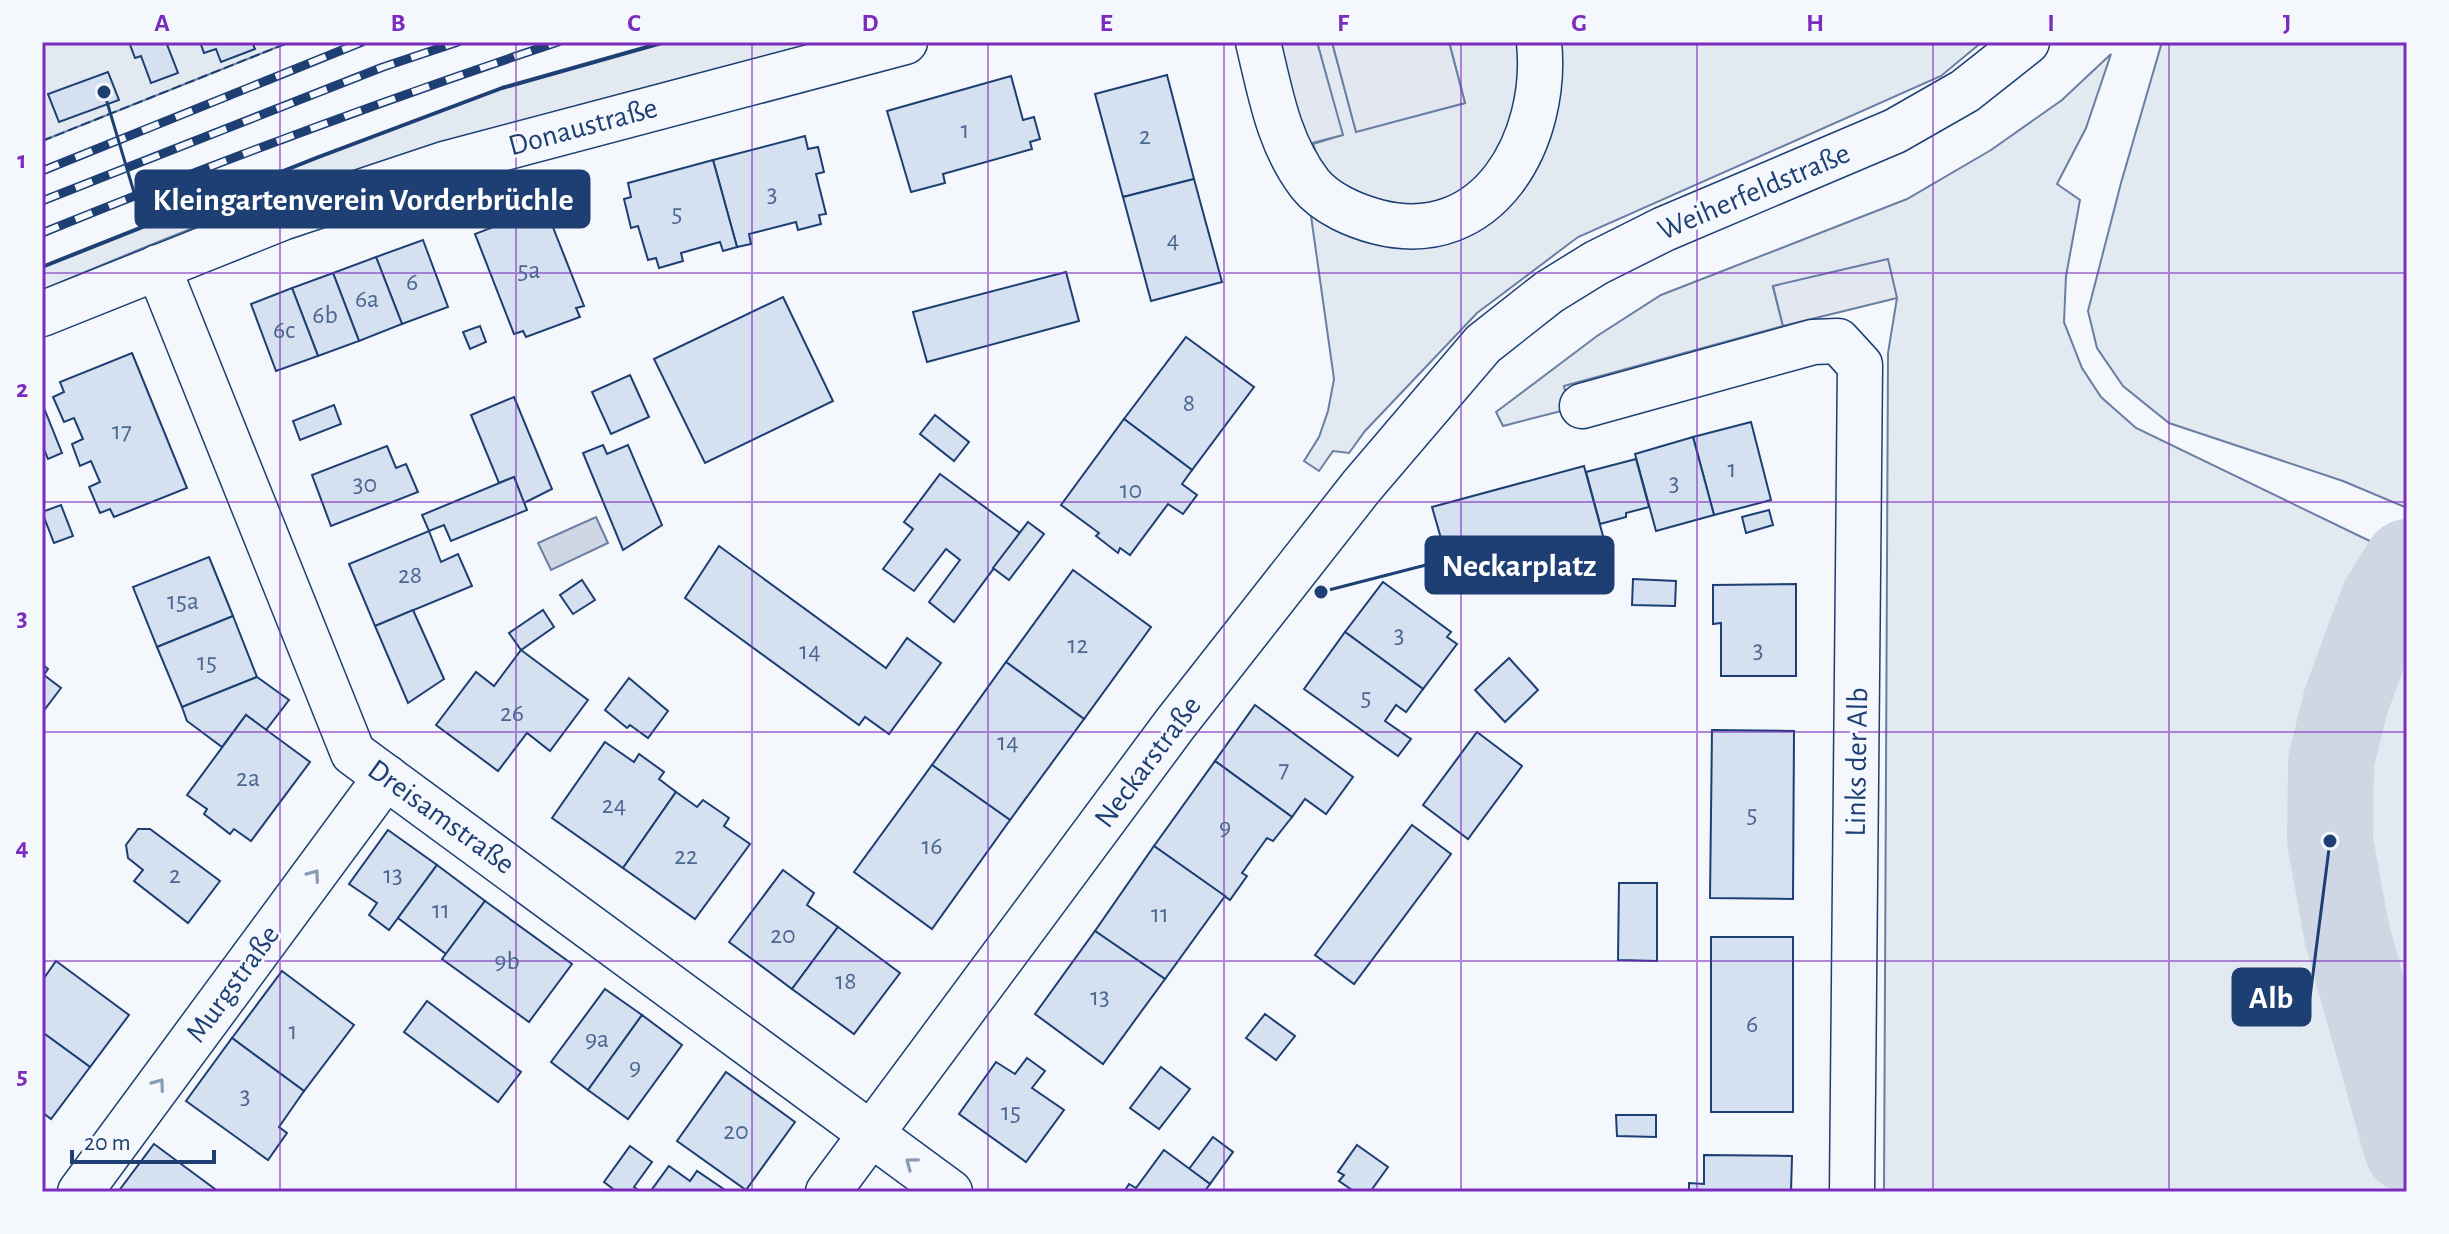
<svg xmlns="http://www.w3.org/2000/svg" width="2449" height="1234" viewBox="0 0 2449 1234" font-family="'Alegreya Sans',sans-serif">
  <rect width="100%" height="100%" fill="#f4f7fb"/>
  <g fill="#e3e9f0" stroke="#687fa3" stroke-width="2">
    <polygon points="42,42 290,42 42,141"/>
    <path d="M665,42H818C653,86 487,127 324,181C228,212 135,251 42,290V267L76,253L316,158L502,88Z"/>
    <polygon points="1317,42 1332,42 1356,131 1465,103 1449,42 1521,42 1513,123 1499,150 1470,186 1431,206 1368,206 1324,173 1313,144 1342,135"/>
    <polygon points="1558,42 1982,42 1941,76 1578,237 1477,313 1365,431 1349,453 1333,451 1319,471 1304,461 1319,437 1328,411 1334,379 1311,216 1325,209 1480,222"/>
    <polygon points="2162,42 2407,42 2407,508 2343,481 2169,423 2123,386 2097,348 2088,311 2121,183"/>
    <polygon points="2111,54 2086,128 2057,184 2080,200 2066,276 2064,322 2082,368 2101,397 2136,428 2407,559 2407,1192 1884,1192 1888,353 1897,298 1773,287 1783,326 1564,386 1569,409 1503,426 1496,412 1597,336 1661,295 1907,199 1991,150 2062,100"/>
  </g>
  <g fill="#e3e8f0" stroke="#687fa3" stroke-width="2">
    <polygon points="1258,42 1317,42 1343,135 1289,149"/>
    <polygon points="1332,42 1449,42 1465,103 1356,132"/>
    <polygon points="1888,259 1897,298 1783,326 1773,286"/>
  </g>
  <polygon fill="#cfd7e4" stroke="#687fa3" stroke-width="2" points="596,517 608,543 551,570 538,543"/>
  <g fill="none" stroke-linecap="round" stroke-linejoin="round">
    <polyline stroke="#cfd7e4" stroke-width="86" points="2407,562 2383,601 2346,701 2331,762 2330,841 2347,934 2407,1149"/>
  </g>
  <g fill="#d5e0f0" stroke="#1d3f73" stroke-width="2">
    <polygon points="129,42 166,42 178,73 151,83 141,56 135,58"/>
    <polygon points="200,42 252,42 255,49 221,62 216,49 204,53"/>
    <polygon points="108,72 119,100 59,122 48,94"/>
    <polygon points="1167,75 1194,179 1123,197 1095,94"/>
    <polygon points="1011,76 1023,120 1034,117 1040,139 1030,142 1032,149 943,174 945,183 911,192 887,111"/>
    <polygon points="805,136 808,149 818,147 824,172 816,174 826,214 819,215 821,224 798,230 796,222 749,234 751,244 737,247 713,160"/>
    <polygon points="713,160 737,247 723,251 720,242 681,253 683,261 659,268 656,258 648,260 638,226 631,228 624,199 631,197 628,183"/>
    <polygon points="1194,179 1222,282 1151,301 1123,197"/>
    <polygon points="545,207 584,306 576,308 580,317 526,337 523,331 514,334 475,234"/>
    <polygon points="423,240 448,307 402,324 376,257"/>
    <polygon points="376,257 402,324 359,341 333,273"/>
    <polygon points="1066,272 1079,321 927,362 913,312"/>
    <polygon points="333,273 359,341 318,356 292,288"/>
    <polygon points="292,288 318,356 276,371 251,304"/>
    <polygon points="783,297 833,401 705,463 654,359"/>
    <polygon points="480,326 486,342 470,349 463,332"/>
    <polygon points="1186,337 1254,387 1192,470 1124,419"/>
    <polygon points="132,353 187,488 114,517 110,509 100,513 89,487 100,482 91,461 80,466 72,444 83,439 74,418 64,422 53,397 64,392 60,382"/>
    <polygon points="630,375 649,417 611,434 592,392"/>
    <polygon points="514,397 552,489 524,503 514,477 499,483 471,415"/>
    <polygon points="42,403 62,453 48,459 42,444"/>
    <polygon points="334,405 341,424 300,440 293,421"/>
    <polygon points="935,415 969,442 954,461 920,434"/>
    <polygon points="1124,419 1192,470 1182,484 1197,495 1183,514 1168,504 1130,555 1120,548 1118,553 1096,536 1099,533 1061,505"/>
    <polygon points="1751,422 1771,500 1714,515 1693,437"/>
    <polygon points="1693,437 1714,515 1656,531 1635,454"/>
    <polygon points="603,445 607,454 628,445 662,525 623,550 583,453"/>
    <polygon points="387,446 396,468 406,464 418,492 331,526 312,475"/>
    <polygon points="1636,459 1649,507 1626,513 1626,517 1600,524 1586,472"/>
    <polygon points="1584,466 1606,547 1592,551 1593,556 1567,564 1565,557 1504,574 1506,580 1480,586 1479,580 1465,583 1463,578 1453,580 1432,507"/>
    <polygon points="940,474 1020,533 954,622 929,602 960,560 946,549 914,591 883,569 913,529 904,522"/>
    <polygon points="514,477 527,510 451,541 444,525 429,531 422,515"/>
    <polygon points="61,505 73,536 54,543 42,512"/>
    <polygon points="1769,510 1773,525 1746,533 1742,517"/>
    <polygon points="1028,522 1044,534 1009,580 993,568"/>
    <polygon points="429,531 441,562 458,554 472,586 375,626 349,564"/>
    <polygon points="719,546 886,668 907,638 941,663 889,734 865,717 859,725 685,598"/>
    <polygon points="209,557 233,616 157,647 133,587"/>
    <polygon points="1073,570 1151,627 1084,719 1006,662"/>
    <polygon points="1633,579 1676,581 1675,606 1632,605"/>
    <polygon points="582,580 595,600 573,614 560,595"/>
    <polygon points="1383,582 1451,632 1447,637 1457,644 1423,689 1345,632"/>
    <polygon points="1796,584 1796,676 1721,676 1721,623 1713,624 1713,585"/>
    <polygon points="413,610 444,679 408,703 375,626"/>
    <polygon points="543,610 554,627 521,650 509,633"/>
    <polygon points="233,616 257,677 182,707 157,647"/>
    <polygon points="1345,632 1423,689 1406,712 1396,705 1385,721 1411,739 1398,756 1304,689"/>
    <polygon points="521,650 588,700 550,751 527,733 498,771 436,725 476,672 494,686"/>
    <polygon points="1509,658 1538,690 1505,722 1475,690"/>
    <polygon points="1006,662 1084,719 1010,820 932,765"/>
    <polygon points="42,664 48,669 44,675 61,688 42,713"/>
    <polygon points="257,677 289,700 266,730 246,715 222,747 187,721 182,707"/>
    <polygon points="629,678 668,711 648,738 630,725 627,728 605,710"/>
    <polygon points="1255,705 1353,777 1326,814 1305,799 1292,817 1215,761"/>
    <polygon points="246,715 310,762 251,841 234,829 230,834 204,814 207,809 187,795"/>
    <polygon points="1712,730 1794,731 1793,899 1710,898"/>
    <polygon points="1477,732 1522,766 1468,839 1423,805"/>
    <polygon points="605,742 634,762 639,754 664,772 659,779 676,792 623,868 552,818"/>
    <polygon points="1215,761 1292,817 1273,841 1267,838 1242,873 1247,876 1230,900 1154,846"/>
    <polygon points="932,765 1010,820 932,929 854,872"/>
    <polygon points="676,792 697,807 703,800 729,818 724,826 750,844 695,919 623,868"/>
    <polygon points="1412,825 1451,854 1354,984 1315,955"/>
    <polygon points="138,829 150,829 220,881 188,923 134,881 143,870 128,858 126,845"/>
    <polygon points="388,830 437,865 389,930 369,915 377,903 349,884"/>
    <polygon points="1154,846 1225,896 1165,979 1095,931"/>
    <polygon points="437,865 485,901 446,954 398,918"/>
    <polygon points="783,870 814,893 807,905 838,927 792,989 729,942"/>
    <polygon points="1619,883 1657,883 1657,961 1618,960"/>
    <polygon points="485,901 572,964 529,1022 442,959"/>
    <polygon points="838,927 900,973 854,1034 792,989"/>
    <polygon points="1095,931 1165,979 1103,1064 1035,1014"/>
    <rect x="1711" y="937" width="82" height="175"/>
    <polygon points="56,961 129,1015 90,1067 42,1032 42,981"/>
    <polygon points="282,971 354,1025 304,1091 232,1038"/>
    <polygon points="605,989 642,1015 588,1090 551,1062"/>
    <polygon points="427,1001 521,1072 498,1102 404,1032"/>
    <polygon points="1265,1014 1295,1036 1276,1060 1246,1038"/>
    <polygon points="642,1015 682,1045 628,1119 588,1090"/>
    <polygon points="42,1032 90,1067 51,1119 42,1112"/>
    <polygon points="232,1038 304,1091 279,1127 287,1133 268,1160 186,1101"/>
    <polygon points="1027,1058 1045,1071 1032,1088 1064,1110 1026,1162 959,1114 996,1062 1015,1074"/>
    <polygon points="1161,1067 1190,1089 1159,1129 1130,1108"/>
    <polygon points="726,1072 795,1122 746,1190 677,1141"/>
    <polygon points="1616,1115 1656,1115 1656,1137 1617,1136"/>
    <polygon points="1213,1137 1233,1152 1210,1184 1189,1169"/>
    <polygon points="154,1144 219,1192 118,1192"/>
    <polygon points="1357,1145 1388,1167 1370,1192 1355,1192 1339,1181 1344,1175 1338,1172"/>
    <polygon points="630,1146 652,1162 634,1187 641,1192 617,1192 604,1182"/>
    <polygon points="1164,1150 1210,1184 1204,1192 1124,1192 1129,1184 1136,1188"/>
    <polygon points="1704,1155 1792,1156 1791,1192 1689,1192 1689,1183 1704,1184"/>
    <polygon points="669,1166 690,1181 697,1171 728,1192 650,1192"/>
  </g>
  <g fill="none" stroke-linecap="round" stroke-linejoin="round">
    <defs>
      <g id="minor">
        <path d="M1258,42C1270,91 1278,143 1310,184C1326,204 1355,216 1378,222C1489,250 1549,139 1539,42"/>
        <polyline points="158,267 353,753 950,1192"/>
        <polyline points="42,314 282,218 444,164 905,42"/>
        <polyline points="1582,406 1813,342 1838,341 1860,365 1852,1192"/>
        <polyline points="80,1192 386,777"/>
        <polyline points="828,1192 1175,724 1361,487 1483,344 1549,292 1596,263 1664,229 1895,131 1965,91 2027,42"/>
      </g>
    </defs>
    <use href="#minor" stroke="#1d3f73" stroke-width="47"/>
    <use href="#minor" stroke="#f4f7fb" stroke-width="44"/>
    <defs>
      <g id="rail">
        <polyline points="42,171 362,42"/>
        <polyline points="42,201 383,67 458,42"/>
        <path d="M42,233C212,164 384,100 558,42"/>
      </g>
    </defs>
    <use href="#rail" stroke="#1d3f73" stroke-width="9"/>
    <use href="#rail" stroke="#f4f7fb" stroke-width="6" stroke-dasharray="18" stroke-linecap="butt"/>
    <polyline stroke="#1d3f73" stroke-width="2" stroke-dasharray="10 4" stroke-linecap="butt" points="42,141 290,42"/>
    <polyline stroke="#1d3f73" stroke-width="4" points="42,267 316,158 502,88 665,42"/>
  </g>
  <defs><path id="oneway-chevron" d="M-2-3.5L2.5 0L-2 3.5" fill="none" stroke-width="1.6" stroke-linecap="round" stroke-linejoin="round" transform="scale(2)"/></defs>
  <g stroke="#889bb7">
    <use href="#oneway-chevron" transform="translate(314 875) rotate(-54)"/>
    <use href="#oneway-chevron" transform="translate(159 1084) rotate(-54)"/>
    <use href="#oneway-chevron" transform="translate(911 1163) rotate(-143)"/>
  </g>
  <path fill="none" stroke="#7b2cbf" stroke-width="2" stroke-opacity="0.55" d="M280,42V1192M516,42V1192M752,42V1192M988,42V1192M1224,42V1192M1461,42V1192M1697,42V1192M1933,42V1192M2169,42V1192M42,273H2407M42,502H2407M42,732H2407M42,961H2407"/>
  <g text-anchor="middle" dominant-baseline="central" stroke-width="6" stroke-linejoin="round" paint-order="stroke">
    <g font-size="26" fill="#4b6792">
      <text x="965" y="130">1</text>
      <text x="1145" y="136">2</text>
      <text x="772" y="194">3</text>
      <text x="677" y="213">5</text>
      <text x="1173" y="240">4</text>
      <text x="529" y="270">5a</text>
      <text x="412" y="282">6</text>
      <text x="367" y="299">6a</text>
      <text x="325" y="315">6b</text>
      <text x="284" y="330">6c</text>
      <text x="1189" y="403">8</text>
      <text x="122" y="431">17</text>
      <text x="1732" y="469">1</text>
      <text x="1674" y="483">3</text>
      <text x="365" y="484">30</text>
      <text x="1131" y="490">10</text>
      <text x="410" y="575">28</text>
      <text x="183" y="601">15a</text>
      <text x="1399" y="635">3</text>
      <text x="1078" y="645">12</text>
      <text x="1758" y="650">3</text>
      <text x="810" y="651">14</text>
      <text x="207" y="662">15</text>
      <text x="1366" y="697">5</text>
      <text x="512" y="713">26</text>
      <text x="1008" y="742">14</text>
      <text x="1284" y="769">7</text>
      <text x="248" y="778">2a</text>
      <text x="614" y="805">24</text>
      <text x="1752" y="814">5</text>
      <text x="1225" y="827">9</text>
      <text x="932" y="846">16</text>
      <text x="686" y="856">22</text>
      <text x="175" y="875">2</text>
      <text x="393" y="875">13</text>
      <text x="441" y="910">11</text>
      <text x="1160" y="914">11</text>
      <text x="783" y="935">20</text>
      <text x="507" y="961">9b</text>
      <text x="846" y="981">18</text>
      <text x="1100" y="997">13</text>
      <text x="1752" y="1024">6</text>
      <text x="293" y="1031">1</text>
      <text x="597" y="1039">9a</text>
      <text x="635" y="1067">9</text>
      <text x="245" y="1096">3</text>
      <text x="1011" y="1112">15</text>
      <text x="736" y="1131">20</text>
    </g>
    <g font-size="30" fill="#1d3f73" stroke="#f4f7fb">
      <text transform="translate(583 127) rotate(-15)">Donaustraße</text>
      <text transform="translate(1754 192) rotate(-23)">Weiherfeldstraße</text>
      <text transform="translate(1148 762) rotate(-53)">Neckarstraße</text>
      <text transform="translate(1857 762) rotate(-89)">Links der Alb</text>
      <text transform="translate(441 817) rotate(36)">Dreisamstraße</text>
      <text transform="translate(233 984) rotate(-54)">Murgstraße</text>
    </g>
  </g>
  <path fill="none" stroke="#1d3f73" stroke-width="3" d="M104 92L136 199M1321 592L1426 565M2330 841L2310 997"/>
  <g fill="#1d3f73" stroke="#f4f7fb" stroke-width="3">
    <circle cx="104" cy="92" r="8"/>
    <circle cx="1321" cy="592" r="8"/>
    <circle cx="2330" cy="841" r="8"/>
  </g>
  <g fill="#1d3f73" stroke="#1d3f73" stroke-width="3">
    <rect x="136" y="171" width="453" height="56" rx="8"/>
    <rect x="1426" y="537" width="187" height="56" rx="8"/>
    <rect x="2233" y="969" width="77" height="56" rx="8"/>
  </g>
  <g font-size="32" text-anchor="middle" font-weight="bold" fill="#fff">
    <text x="363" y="210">Kleingartenverein Vorderbrüchle</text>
    <text x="1519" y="576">Neckarplatz</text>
    <text x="2271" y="1008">Alb</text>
  </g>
  <rect width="2449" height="1234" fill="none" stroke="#f4f7fb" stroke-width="88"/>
  <path d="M72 1150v12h142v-12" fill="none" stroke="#1d3f73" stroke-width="4"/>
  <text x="84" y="1150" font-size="24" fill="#1d3f73" stroke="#f4f7fb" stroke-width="6" paint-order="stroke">20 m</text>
  <rect x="44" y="44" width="2361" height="1146" fill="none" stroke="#7b2cbf" stroke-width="3"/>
  <g font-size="26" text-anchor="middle" font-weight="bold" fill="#7b2cbf">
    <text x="162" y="31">A</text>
    <text x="398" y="31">B</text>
    <text x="634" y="31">C</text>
    <text x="870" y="31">D</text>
    <text x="1106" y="31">E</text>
    <text x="1343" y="31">F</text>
    <text x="1579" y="31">G</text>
    <text x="1815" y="31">H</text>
    <text x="2051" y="31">I</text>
    <text x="2287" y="31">J</text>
    <text x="22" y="168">1</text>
    <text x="22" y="397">2</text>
    <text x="22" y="626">3</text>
    <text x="22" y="855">4</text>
    <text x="22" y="1084">5</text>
  </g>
</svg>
